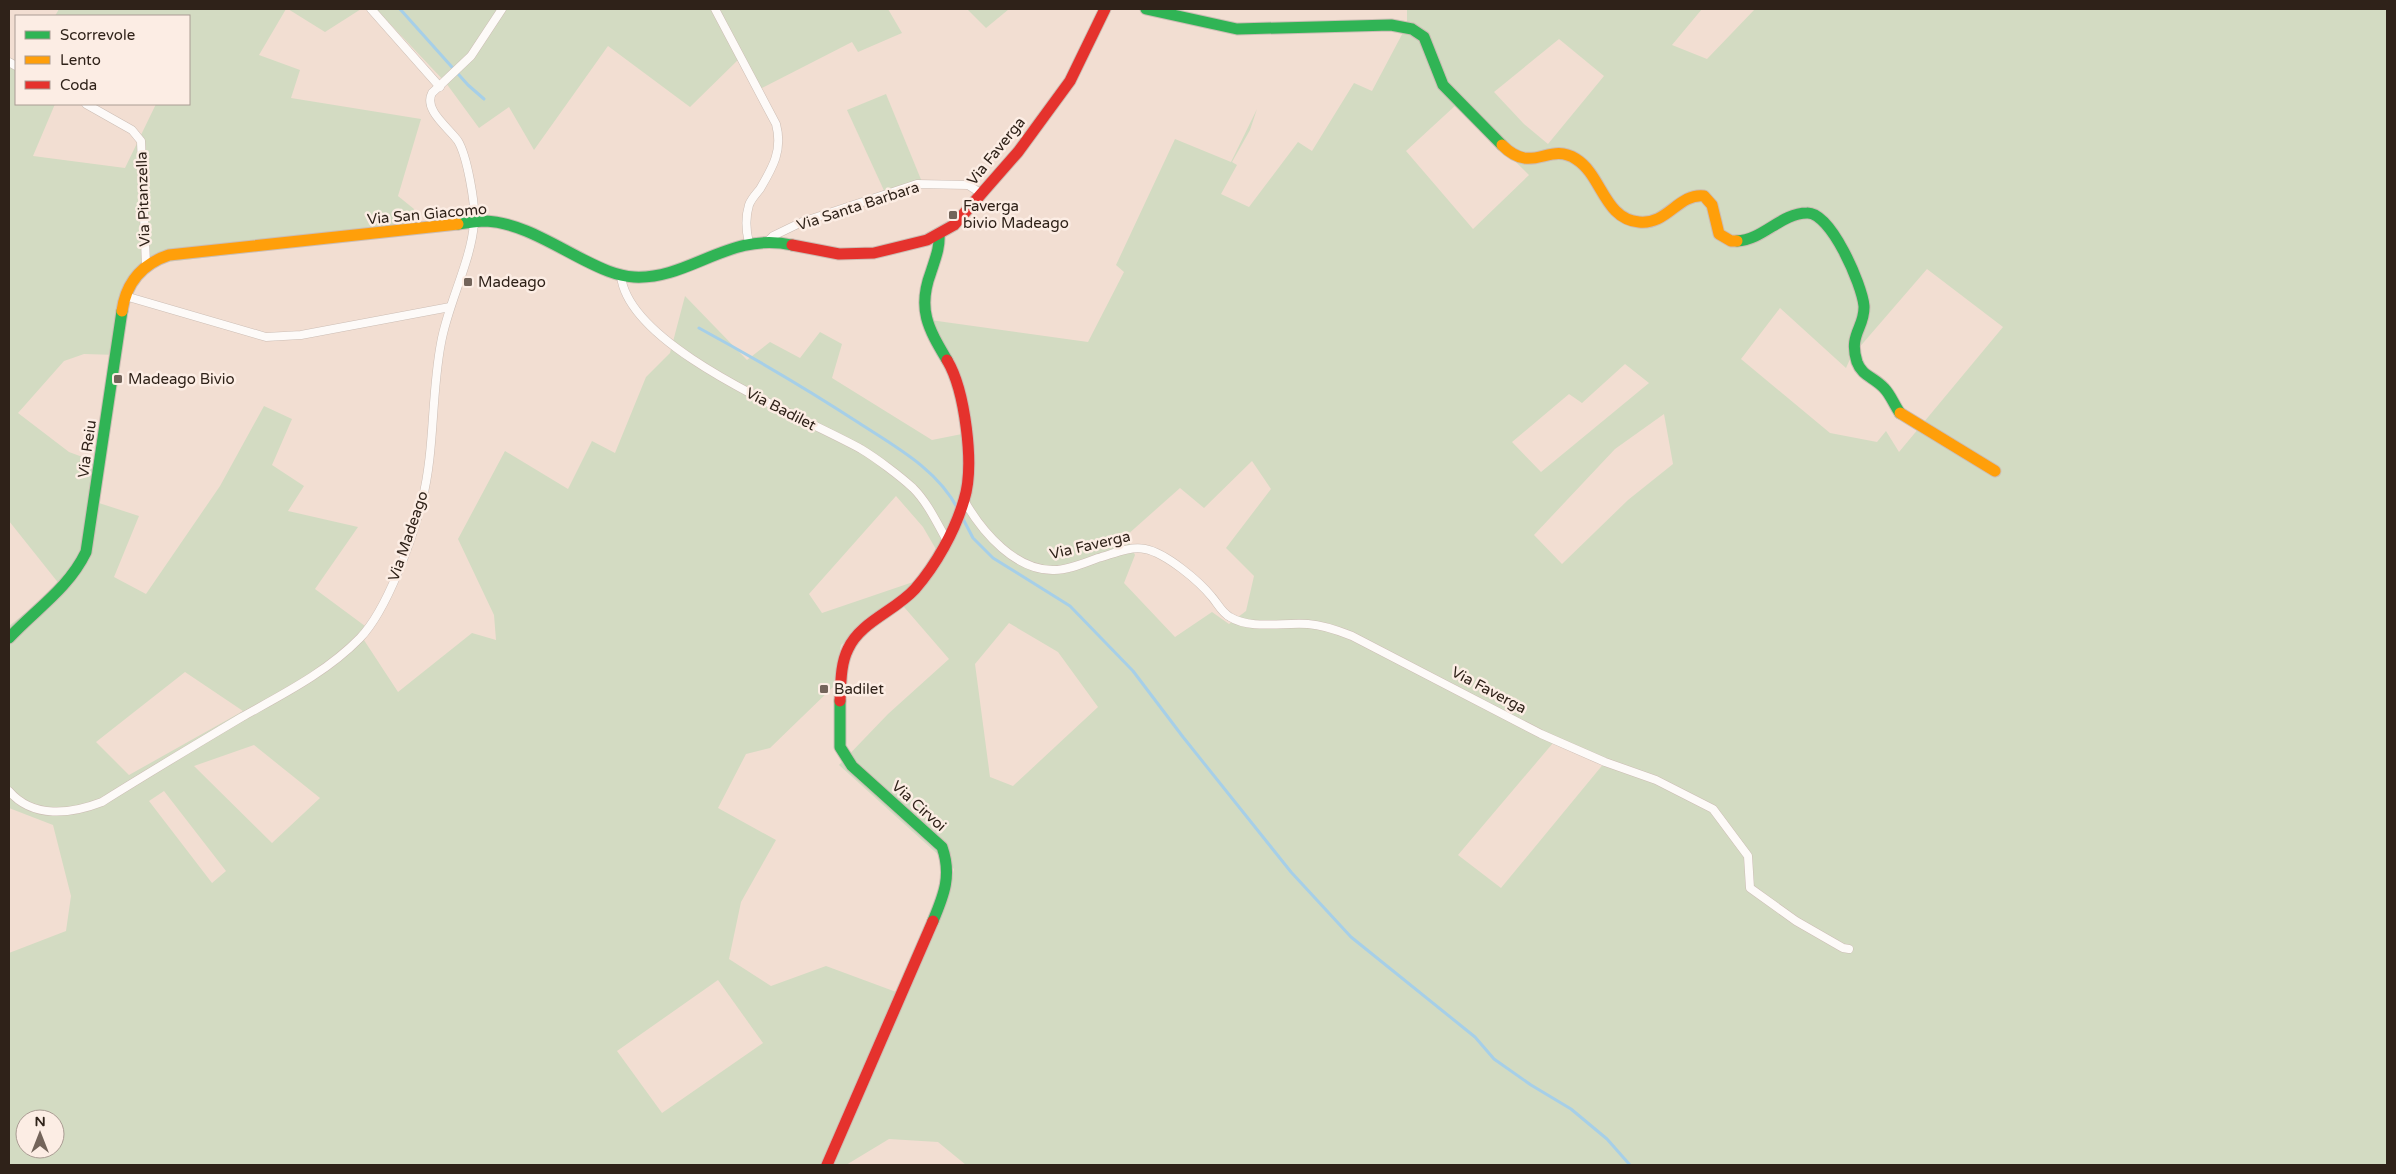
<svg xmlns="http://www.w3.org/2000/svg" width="2396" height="1174" viewBox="0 0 2396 1174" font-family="'Varela Round',sans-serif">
  <rect width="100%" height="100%" fill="#f2ded2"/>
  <g fill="#d3dbc2" fill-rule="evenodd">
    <path d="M59,9H286L259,55L300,70L291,98L421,119L398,196L414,209L404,235L158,263L141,272L131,285L118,355L84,354L64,361L18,413L69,452L104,465L99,503L139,516L114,577L146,594L220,486L264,406L292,419L272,465L304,486L288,511L358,527L315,589L365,626L360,634L398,692L472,633L496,640L494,615L458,539L505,451L568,489L592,441L615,453L646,377L670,353L685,296L747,360L770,342L800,358L820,332L842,344L832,378L932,440L962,434L960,396L923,319L1088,342L1124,272L1116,265L1175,139L1231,162L1257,109L1250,130L1232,162L1237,165L1221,194L1249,207L1298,142L1312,151L1354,83L1372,91L1407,25V9H1702L1672,45L1707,59L1755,9H2387V1165H966L938,1142L889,1139L846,1165H9V953L66,931L71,896L53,825L9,808V626L60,585L9,521V57L16,61V104H55L33,156L125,168L156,104H189V16H55ZM1559,39L1604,76L1548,144L1524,124L1494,92ZM1457,104L1529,175L1473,229L1406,151ZM1927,269L2003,327L1899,452L1886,431L1877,442L1830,433L1741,359L1780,308L1846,368L1851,357ZM1625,364L1649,383L1541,472L1512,442L1569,394L1582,403ZM1664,414L1673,464L1628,500L1562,564L1534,535L1615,449ZM1252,461L1271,489L1226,548L1254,576L1246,611L1229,624L1212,612L1175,637L1124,583L1135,555L1126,536L1180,488L1204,508ZM896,496L923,527L937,551L919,580L822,613L809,594ZM898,600L949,659L888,714L839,765L954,869L947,901L907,996L826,966L771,986L729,959L741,902L776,840L718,808L746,754L770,748L833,687L841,645ZM1009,623L1058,652L1098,707L1013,786L990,777L975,664ZM185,672L243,711L129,775L96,742ZM1553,743L1605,762L1501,888L1458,855ZM254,745L320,798L272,843L194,766ZM164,791L226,871L212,883L149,801ZM718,980L763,1043L662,1113L617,1051ZM25,1119H55V1149H25Z"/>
    <polygon points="288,9 361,9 325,32"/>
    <polygon points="376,9 888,9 902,33 858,52 852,42 760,89 741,57 690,107 608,46 534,150 509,107 479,128 446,83"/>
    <polygon points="967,9 1009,9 986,28"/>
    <polygon points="886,94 922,182 887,197 847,110"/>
  </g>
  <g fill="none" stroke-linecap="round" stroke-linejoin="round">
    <g stroke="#a6cfe8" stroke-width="3">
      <polyline points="400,9 468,85 484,99"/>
      <path d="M699,328C754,358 807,389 859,423C896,447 937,469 958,509"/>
      <polyline points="962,517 973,538 993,558 1070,606 1133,671 1183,737 1291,872 1351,937 1475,1037 1494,1059 1531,1085 1571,1109 1607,1139 1630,1165"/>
    </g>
    <defs>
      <g id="street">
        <polyline points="371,9 440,87"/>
        <path d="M715,9L776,124C783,150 773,167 760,189C756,194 751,199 749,205C745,218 746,231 749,243"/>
        <polyline points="9,62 16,66"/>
        <polyline points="86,104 132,130 141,141 146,265"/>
        <polyline points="767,242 773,236 802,222 917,184 968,185 982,194"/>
        <path d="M621,276C629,349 802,416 861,449C876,458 900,476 913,488C927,502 936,521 946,539"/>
        <polyline points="125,296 266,337 301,335 450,307"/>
        <path d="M965,502C983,533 1016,571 1054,570C1069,570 1084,563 1098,558C1113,554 1129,546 1145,549C1166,553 1199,581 1212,597C1218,604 1222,613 1230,617C1251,630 1284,622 1308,624C1323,625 1337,630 1352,636L1541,734L1605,762L1656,780L1713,809L1748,856L1750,888L1796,921L1843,948L1849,949"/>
        <path d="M9,791C33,819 71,814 102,802C148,773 195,745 242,717C283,694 327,672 360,638C387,610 412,540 422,501C435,450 431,395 441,343C448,303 471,262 474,223C476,205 467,156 458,141C449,128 423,110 432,93L471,56L502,9"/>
      </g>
      <g id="fast">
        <polyline points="1146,9 1237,29 1391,25 1412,29 1424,37 1443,85 1502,145"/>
        <path d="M458,224C467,223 476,221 485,221C519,222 554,245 584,260C600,268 616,276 634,277C690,280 729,231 792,245"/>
        <path d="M939,234C940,248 935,259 931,272C917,309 928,328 947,360"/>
        <path d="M1737,241C1763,240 1781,213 1807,213C1831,212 1862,285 1864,306C1865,328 1848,334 1857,362C1862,376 1874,377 1884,388C1891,395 1894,405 1900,413"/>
        <path d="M9,638C36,609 68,589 86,552L122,311"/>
        <path d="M840,701V747L852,766L942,847C952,875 944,895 933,921"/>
      </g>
      <g id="slow">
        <path d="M1502,145C1533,176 1548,141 1576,159C1602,175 1604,219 1639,222C1668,225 1678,193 1704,196L1712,205L1719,234L1731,241H1737"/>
        <path d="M122,311C126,283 142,264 169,255L458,224"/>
        <polyline points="1900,413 1995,471"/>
      </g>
      <g id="jam">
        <polyline points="792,245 839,254 874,253 927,240 954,225 1018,152 1070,81 1105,9"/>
        <path d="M840,701C841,685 840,665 848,649C860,622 895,611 915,589C936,565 955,531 964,500C975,466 965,390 947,360"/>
        <polyline points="827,1165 933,921"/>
      </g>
    </defs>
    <use href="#street" stroke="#ccbdb4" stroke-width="9"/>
    <use href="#fast" stroke="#ccbdb4" stroke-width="13"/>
    <use href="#slow" stroke="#ccbdb4" stroke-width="13"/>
    <use href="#jam" stroke="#ccbdb4" stroke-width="13"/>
    <use href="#street" stroke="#fdfaf8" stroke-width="8"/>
    <use href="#fast" stroke="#30b455" stroke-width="11"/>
    <use href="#slow" stroke="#ff9f0a" stroke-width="11"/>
    <use href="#jam" stroke="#e5322d" stroke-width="11"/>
  </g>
  <g fill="#73645a" stroke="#fcede4" stroke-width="2">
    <rect x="948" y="210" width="10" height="10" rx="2.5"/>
    <rect x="463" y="277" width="10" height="10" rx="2.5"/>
    <rect x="113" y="374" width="10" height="10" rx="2.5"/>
    <rect x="819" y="684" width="10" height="10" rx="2.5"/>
  </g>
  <g text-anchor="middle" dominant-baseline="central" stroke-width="5" stroke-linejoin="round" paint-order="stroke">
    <g font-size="15" fill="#2f2219" stroke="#fcede4">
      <text transform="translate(996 151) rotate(-51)">Via Faverga</text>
      <text transform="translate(143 199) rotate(-92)">Via Pitanzella</text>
      <text transform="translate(858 206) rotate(-18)">Via Santa Barbara</text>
      <text transform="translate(427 214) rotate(-5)">Via San Giacomo</text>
      <text transform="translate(781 409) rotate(27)">Via Badilet</text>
      <text transform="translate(87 449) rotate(-82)">Via Reiu</text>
      <text transform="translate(408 536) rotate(-71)">Via Madeago</text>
      <text transform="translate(1090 545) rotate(-13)">Via Faverga</text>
      <text transform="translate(1489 690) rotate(28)">Via Faverga</text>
      <text transform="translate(919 806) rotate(42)">Via Cirvoi</text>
    </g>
    <g font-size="15" fill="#2f2219" stroke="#fcede4" text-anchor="start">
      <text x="963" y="206">Faverga<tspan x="963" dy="17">bivio Madeago</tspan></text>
      <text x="478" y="282">Madeago</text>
      <text x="128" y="379">Madeago Bivio</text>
      <text x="834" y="689">Badilet</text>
    </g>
  </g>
  <rect width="2396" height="1174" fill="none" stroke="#2f2219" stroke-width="20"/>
  <rect x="15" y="15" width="175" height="90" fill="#fcede4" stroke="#aa9c93"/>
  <rect x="25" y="31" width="25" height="8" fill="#30b455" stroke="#aa9c93"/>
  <text x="60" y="40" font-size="15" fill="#2f2219">Scorrevole</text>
  <rect x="25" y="56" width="25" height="8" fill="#ff9f0a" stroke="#aa9c93"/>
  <text x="60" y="65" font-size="15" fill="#2f2219">Lento</text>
  <rect x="25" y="81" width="25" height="8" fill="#e5322d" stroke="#aa9c93"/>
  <text x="60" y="90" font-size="15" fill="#2f2219">Coda</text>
  <g transform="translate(40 1134)"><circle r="24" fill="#fcede4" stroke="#aa9c93"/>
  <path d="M0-4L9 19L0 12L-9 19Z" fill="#73645a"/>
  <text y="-8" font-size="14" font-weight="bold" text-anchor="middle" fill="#2f2219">N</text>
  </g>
</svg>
